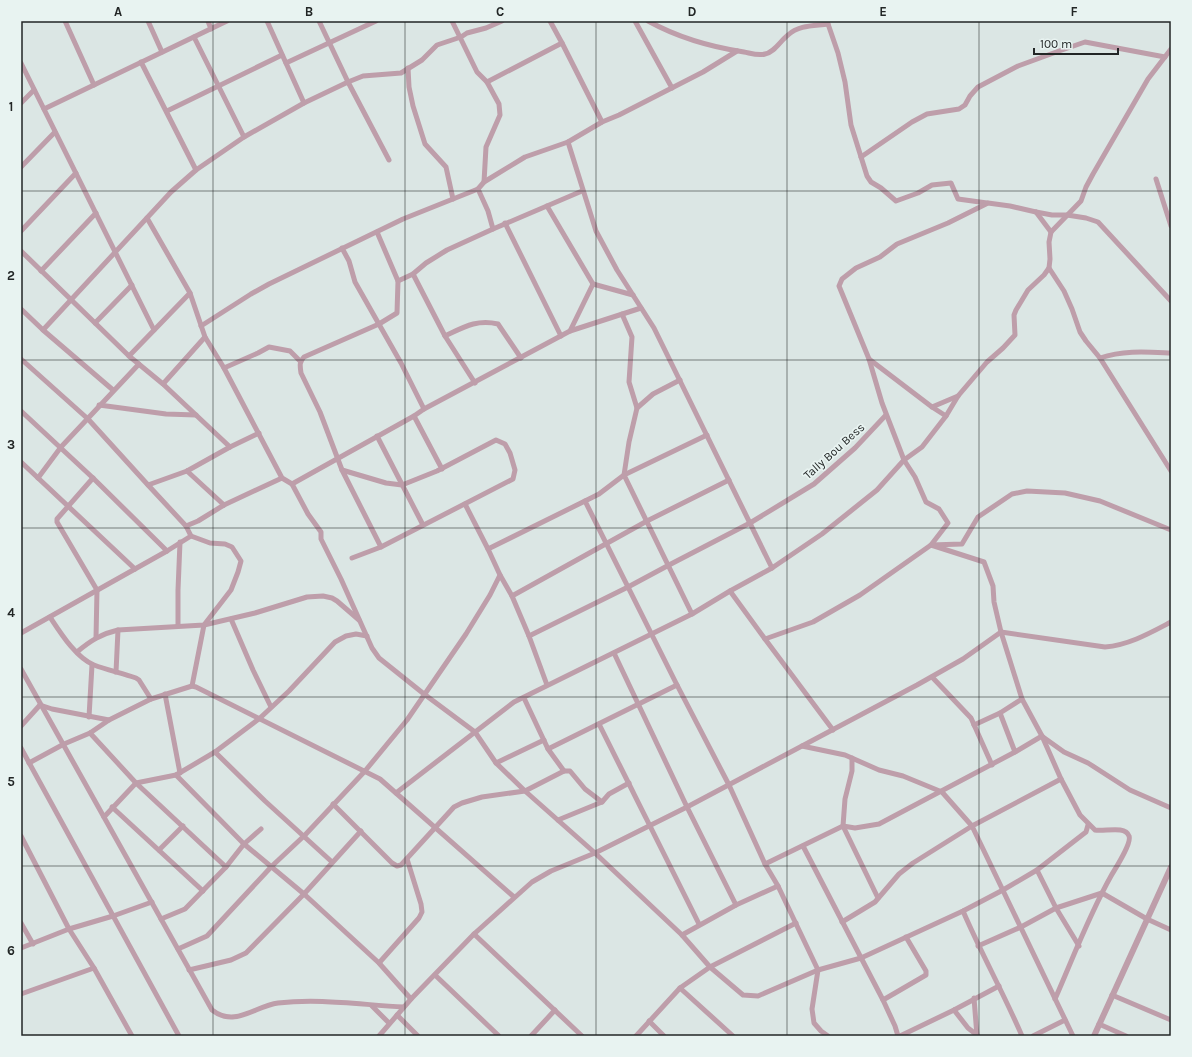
<svg xmlns="http://www.w3.org/2000/svg" width="1192" height="1057" viewBox="0 0 1192 1057" font-family="Karla,sans-serif">
  <rect width="100%" height="100%" fill="#dbe6e4"/>
  <g fill="none" stroke-linecap="round" stroke-linejoin="round">
    <g stroke="#be9eaa" stroke-width="5">
      <polyline points="65,21 94,85"/>
      <polyline points="148,21 162,52"/>
      <polyline points="208,21 211,29"/>
      <polyline points="267,21 304,103"/>
      <polyline points="319,21 348,82 389,160"/>
      <polyline points="452,21 477,72 487,82 499,104 500,115 486,147 484,182"/>
      <polyline points="635,21 672,88"/>
      <path d="M648,21C677,37 711,47 744,52C750,53 758,56 765,54C775,52 780,41 788,35C799,25 814,26 828,24"/>
      <polyline points="827,21 838,53 845,82 851,125 867,176 871,182 881,188 896,201 918,193 932,185 951,183 958,199 987,203"/>
      <polyline points="194,37 244,137"/>
      <polyline points="562,43 602,122"/>
      <polyline points="141,62 196,170"/>
      <polyline points="21,63 154,330"/>
      <polyline points="286,63 376,21"/>
      <polyline points="408,68 409,87 413,106 425,144 446,167 453,199"/>
      <polyline points="487,82 562,43 550,21"/>
      <polyline points="21,103 34,90"/>
      <polyline points="44,109 227,21"/>
      <polyline points="167,111 282,55"/>
      <polyline points="568,142 596,231 617,270 654,328 772,568"/>
      <polyline points="861,157 912,122 927,114 959,109 965,105 970,96 978,87 1018,66 1059,51 1085,42 1165,57"/>
      <polyline points="21,167 55,132"/>
      <polyline points="1156,179 1171,226"/>
      <polyline points="547,206 593,284 633,295"/>
      <polyline points="1036,212 1051,232"/>
      <polyline points="147,218 190,293"/>
      <polyline points="505,223 561,336"/>
      <polyline points="493,229 582,191"/>
      <polyline points="21,231 76,173"/>
      <polyline points="377,232 398,281"/>
      <polyline points="342,248 349,261 355,282 401,363 424,409"/>
      <polyline points="21,251 129,356 163,384 230,447"/>
      <polyline points="1049,268 1064,291 1072,309 1080,332 1086,341 1100,358 1171,471"/>
      <polyline points="41,271 96,213"/>
      <polyline points="413,274 445,336 475,383"/>
      <polyline points="21,309 43,330 113,390"/>
      <polyline points="622,314 632,337 629,382 637,408"/>
      <polyline points="95,323 132,285"/>
      <polyline points="201,326 251,294 269,284 403,219 478,189 484,182 525,157 568,142 602,122 619,115 703,72 737,51"/>
      <polyline points="43,330 171,192 196,170 244,137 304,103 348,82 363,76 401,73 422,60 437,45 461,37 467,33 486,28 502,21"/>
      <polyline points="570,331 593,284"/>
      <path d="M445,336C464,327 477,319 498,324L521,358"/>
      <polyline points="129,356 190,293 205,337 224,368 282,478 292,484 308,514 321,532 321,539 341,579 372,648 379,658 424,694 475,732 496,763 525,791 595,853 682,935 710,967 743,995 758,996 818,970 861,958 963,911 1003,890 1037,870 1086,832 1088,825"/>
      <path d="M1100,358C1124,350 1147,352 1171,353"/>
      <polyline points="21,359 88,419 148,485 186,526 191,536 167,551 21,633"/>
      <polyline points="869,359 932,407 946,416"/>
      <polyline points="224,368 258,353 269,347 290,351 300,361"/>
      <polyline points="680,380 653,394 637,408 629,442 624,475 692,614"/>
      <polyline points="163,384 205,337"/>
      <polyline points="99,405 166,414 196,415"/>
      <polyline points="932,407 958,396"/>
      <polyline points="21,411 93,478 167,551"/>
      <polyline points="414,416 442,469"/>
      <polyline points="707,435 624,475 599,494 585,501 677,685 729,785 765,864 778,886 818,970 812,1009 814,1023 821,1031 828,1036"/>
      <polyline points="377,436 423,525"/>
      <polyline points="21,462 135,569"/>
      <polyline points="342,470 386,483 402,485 437,471 496,440 505,444 510,453 515,470 513,479 381,547 352,558"/>
      <polyline points="187,471 224,505"/>
      <polyline points="38,478 61,447 139,364"/>
      <polyline points="93,478 57,519 57,522 97,590 96,638"/>
      <polyline points="292,484 414,416 424,409 570,331 641,308"/>
      <polyline points="148,485 187,471 230,447 259,433"/>
      <polyline points="465,504 488,549"/>
      <polyline points="186,526 198,521 224,505 282,478"/>
      <polyline points="191,536 210,543 225,544 232,547 241,561 238,572 231,590 204,625 192,686"/>
      <path d="M381,547L342,470L320,412L301,373C300,366 299,362 304,357L379,324L397,313L398,281L413,274L426,263L447,250L493,229L488,211L478,189"/>
      <polyline points="500,575 512,596 529,636"/>
      <polyline points="730,591 765,639 813,622 860,595 931,545 962,544 978,517 1012,494 1027,491 1065,493 1100,501 1171,530"/>
      <polyline points="512,596 647,521 729,480"/>
      <path d="M50,617C60,632 76,658 94,665C107,670 122,673 136,678L139,680L151,699"/>
      <polyline points="231,619 253,670 271,707"/>
      <polyline points="178,626 178,590 180,542"/>
      <polyline points="765,639 833,730"/>
      <path d="M77,652C90,641 101,634 118,630L204,625L255,613L307,597L323,596L332,598L337,601L359,620"/>
      <polyline points="614,653 687,807 736,905"/>
      <path d="M21,669L212,1010C235,1028 255,1006 278,1003C320,998 362,1005 404,1007"/>
      <polyline points="116,672 118,630"/>
      <polyline points="932,677 971,718 992,765"/>
      <polyline points="547,685 529,636 628,587 669,565 750,523 814,484 855,448 886,415"/>
      <polyline points="165,694 180,773"/>
      <polyline points="524,698 548,749 564,771"/>
      <polyline points="40,705 52,709 109,720"/>
      <polyline points="1000,713 1022,699"/>
      <polyline points="89,717 92,665"/>
      <polyline points="599,724 699,924"/>
      <polyline points="974,725 1000,713 1015,752"/>
      <polyline points="21,726 40,705"/>
      <polyline points="90,733 136,783 226,867"/>
      <polyline points="1043,737 1064,752 1088,763 1130,790 1171,808"/>
      <polyline points="802,746 845,755 879,770 903,776 942,792 972,826 1073,1036"/>
      <polyline points="21,748 179,1036"/>
      <polyline points="548,749 677,685"/>
      <polyline points="215,752 265,801 332,862"/>
      <polyline points="852,758 852,771 845,799 843,826 878,898"/>
      <polyline points="29,763 64,744 90,733 109,720 151,699 192,686 196,687 380,779 514,897"/>
      <polyline points="496,763 544,740"/>
      <polyline points="176,775 244,844 304,894 379,963 411,999"/>
      <polyline points="396,793 514,702 692,614 730,591 772,568 822,534 877,490 904,460 922,447 946,416 958,396 987,362 1003,348 1015,335 1014,315 1016,310 1028,290 1044,275 1049,268 1050,259 1049,242 1051,232 1081,201 1086,187 1093,174 1148,79 1171,49"/>
      <polyline points="333,804 392,863 397,866 401,865 454,807 462,803 482,797 525,791 564,771 570,771 585,789 602,802"/>
      <polyline points="112,807 203,891"/>
      <polyline points="104,817 136,783 176,775 215,752 260,718 289,691 335,642 346,636 356,634 367,636"/>
      <polyline points="558,820 602,802 609,794 629,783"/>
      <polyline points="21,836 69,929 94,968 132,1036"/>
      <polyline points="803,846 883,1000 895,1026 898,1036"/>
      <polyline points="159,850 183,826"/>
      <polyline points="765,864 843,826 855,828 879,824 1015,752 1042,736"/>
      <polyline points="1037,870 1056,908 1079,946"/>
      <path d="M963,911C981,953 1004,994 1022,1036"/>
      <polyline points="161,919 185,909 226,867 244,844 261,829"/>
      <polyline points="842,922 875,902 899,874 913,863 972,826 1061,779"/>
      <polyline points="21,923 33,944"/>
      <polyline points="474,934 582,1036"/>
      <polyline points="682,935 736,905 778,886"/>
      <polyline points="978,946 1021,927 1056,908 1102,893 1147,919 1171,930"/>
      <polyline points="21,948 69,929 113,916 152,902"/>
      <polyline points="178,949 207,936 272,866 305,835 365,771 407,720 466,634 490,595 500,575 488,549 585,501"/>
      <polyline points="379,963 419,918 422,912 421,904 407,859"/>
      <polyline points="189,970 231,960 246,953 304,894 361,831"/>
      <polyline points="435,975 499,1036"/>
      <polyline points="680,988 733,1036"/>
      <polyline points="21,994 94,968"/>
      <polyline points="1112,995 1171,1020"/>
      <polyline points="974,998 977,1036"/>
      <path d="M1055,999C1073,958 1089,915 1111,876C1115,869 1132,843 1129,836C1125,825 1104,832 1095,830L1080,815L1061,779L1042,736L1022,699L1001,632L994,602L993,586L984,562L931,545L948,523L939,509L926,502L915,477L904,460L882,403L869,359L839,286L842,279L856,268L880,257L897,244L948,223L988,203L1010,206L1036,212L1052,215H1067L1086,218L1098,222L1171,301"/>
      <polyline points="883,1000 926,975 926,971 906,937"/>
      <polyline points="372,1006 389,1023"/>
      <polyline points="954,1010 968,1028 977,1035"/>
      <polyline points="397,1015 418,1036"/>
      <polyline points="649,1021 664,1036"/>
      <polyline points="1099,1024 1126,1036"/>
      <path d="M379,1036L411,999L474,934L532,882L551,871L595,853L687,807L917,685L963,659L1001,632L1105,647C1129,645 1150,633 1171,622"/>
      <polyline points="531,1036 555,1010"/>
      <polyline points="636,1036 680,988 710,967 796,923"/>
      <polyline points="900,1036 954,1010 999,986"/>
      <polyline points="1033,1036 1065,1020"/>
    </g>
    <polyline stroke="#be9eaa" stroke-width="6" points="1094,1036 1171,867"/>
  </g>
  <path fill="none" stroke="#222626" stroke-width="1" stroke-opacity="0.55" d="M213,21V1036M405,21V1036M596,21V1036M787,21V1036M979,21V1036M21,191H1171M21,360H1171M21,528H1171M21,697H1171M21,866H1171"/>
  <g text-anchor="middle" dominant-baseline="central" stroke-width="3.5" stroke-linejoin="round" paint-order="stroke">
    <g font-size="12" fill="#222626" stroke="#e8f3f1">
      <text transform="translate(834 451) rotate(-42)">Tally Bou Bess</text>
    </g>
  </g>
  <rect width="1192" height="1057" fill="none" stroke="#e8f3f1" stroke-width="44"/>
  <path d="M1034 48v6h84v-6" fill="none" stroke="#222626" stroke-width="2"/>
  <text x="1040" y="48" font-size="12" fill="#222626" stroke="#e8f3f1" stroke-width="3" paint-order="stroke">100 m</text>
  <rect x="22" y="22" width="1148" height="1013" fill="none" stroke="#222626" stroke-width="1.5"/>
  <g font-size="13" text-anchor="middle" font-weight="bold" fill="#222626">
    <text x="118" y="16">A</text>
    <text x="309" y="16">B</text>
    <text x="500" y="16">C</text>
    <text x="692" y="16">D</text>
    <text x="883" y="16">E</text>
    <text x="1074" y="16">F</text>
    <text x="11" y="111">1</text>
    <text x="11" y="280">2</text>
    <text x="11" y="449">3</text>
    <text x="11" y="617">4</text>
    <text x="11" y="786">5</text>
    <text x="11" y="955">6</text>
  </g>
</svg>
